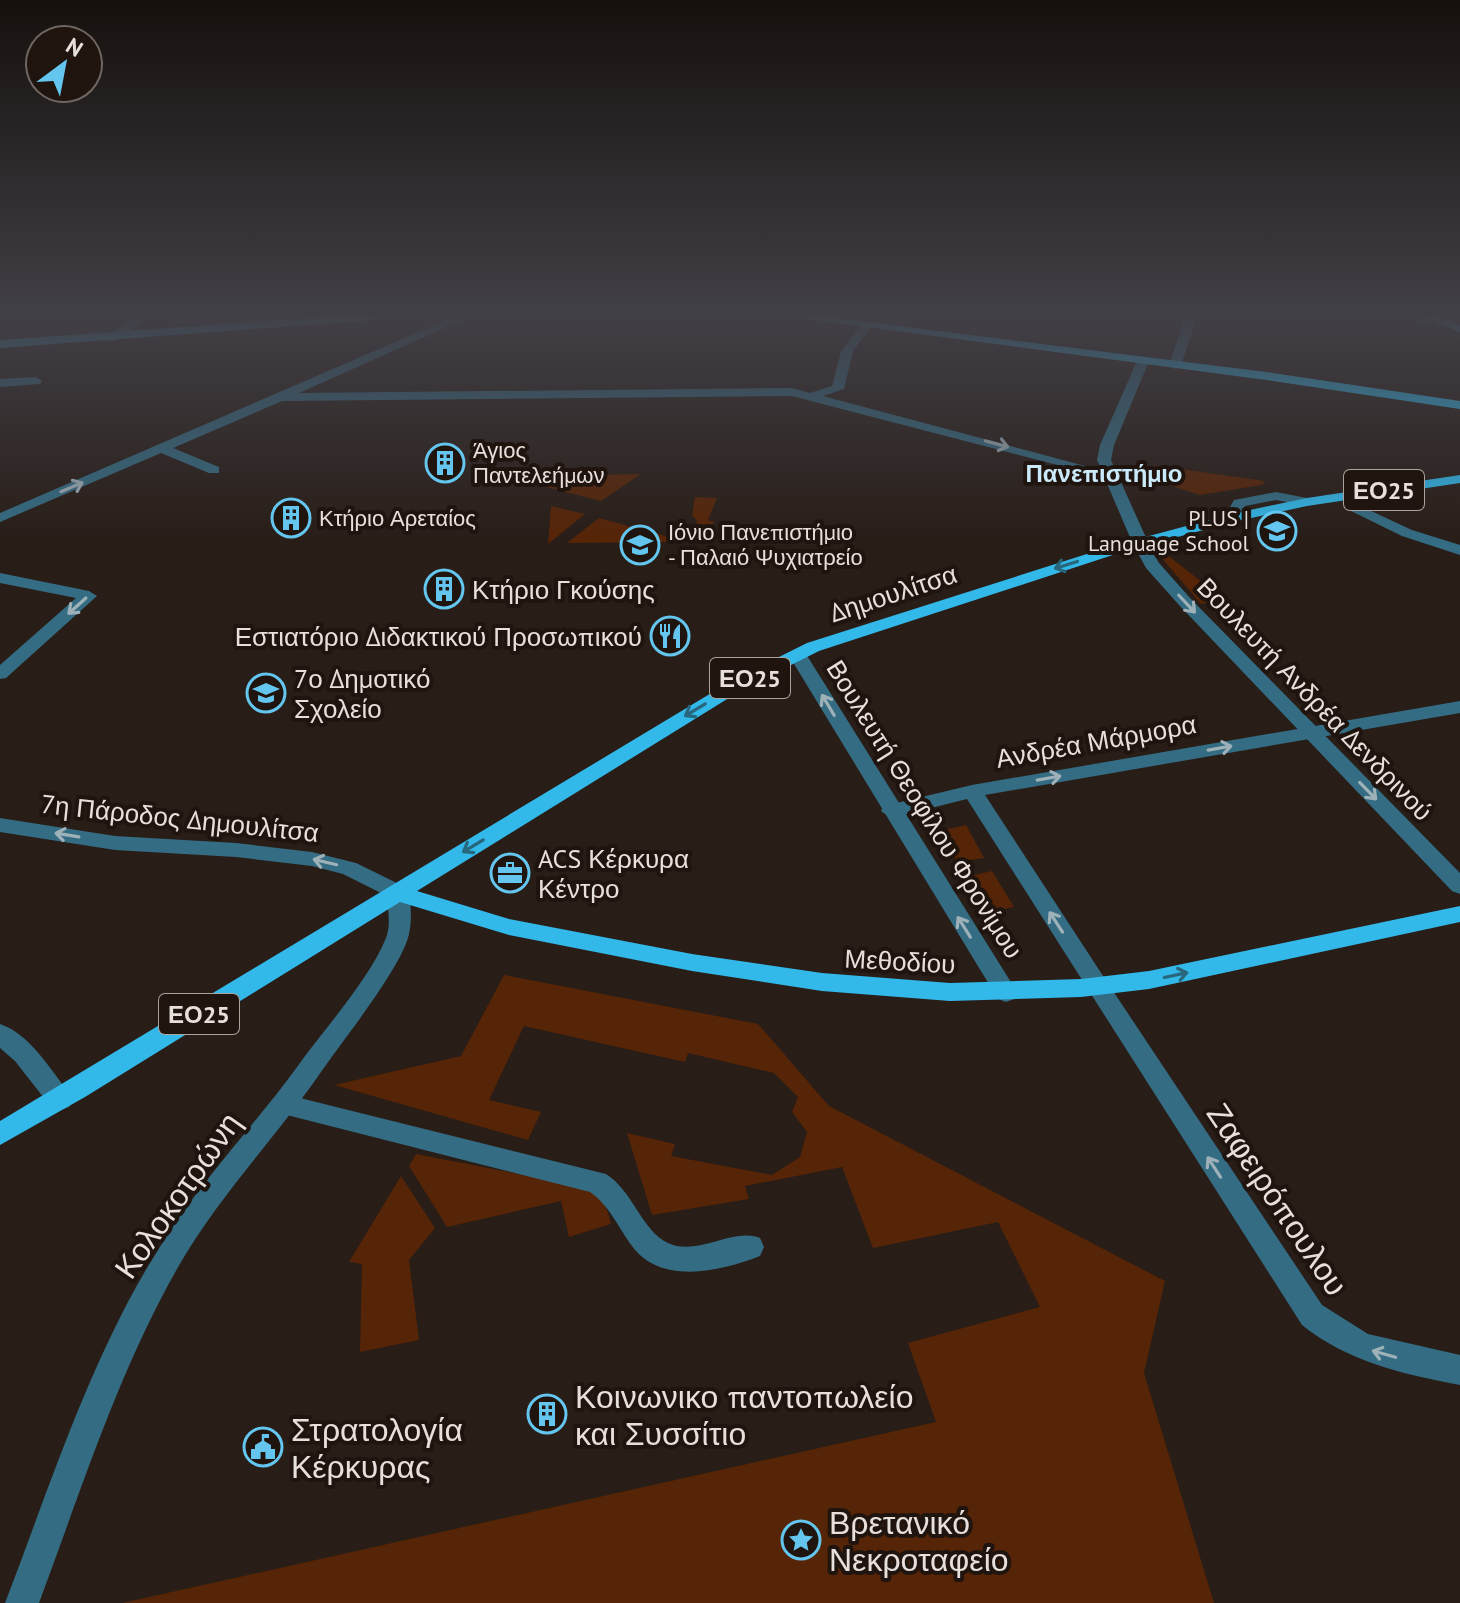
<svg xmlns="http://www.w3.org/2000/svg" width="1460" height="1603" viewBox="0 0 1460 1603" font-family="'PT Sans',sans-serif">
  <rect width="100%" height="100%" fill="#281d17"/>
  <g fill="#562406">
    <polygon points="1153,465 1258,480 1266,482 1261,485 1200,495 1156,481"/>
    <polygon points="641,474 601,501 534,484 538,476"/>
    <polygon points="695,497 717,498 708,520 715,522 700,533 695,533 697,521 692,515"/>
    <polygon points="551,506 585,514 548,544"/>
    <polygon points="599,518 673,538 669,542 567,543"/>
    <polygon points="1166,554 1216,593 1224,600 1201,604 1160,556"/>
    <polygon points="966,825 984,858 957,862 939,831"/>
    <polygon points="992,871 1014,907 987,912 966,877"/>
    <polygon points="504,975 758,1024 829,1106 1165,1281 1144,1373 1214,1603 122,1603 936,1422 908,1343 1040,1307 998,1222 873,1248 842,1167 745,1186 749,1199 652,1215 627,1133 675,1144 671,1156 772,1175 800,1157 807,1132 792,1112 798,1097 774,1073 688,1053 685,1062 524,1026 489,1100 541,1112 528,1140 334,1085 461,1056"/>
    <path d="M416,1154L580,1186C601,1194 606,1203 611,1224L569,1237L561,1201L447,1227L409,1166Z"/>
    <polygon points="401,1176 435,1228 409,1260 419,1340 360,1352 362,1264 349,1262"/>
  </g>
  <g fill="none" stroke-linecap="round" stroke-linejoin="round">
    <g fill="#346c83" fill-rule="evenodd">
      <polygon points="136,317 149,317 116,341 108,341 108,335"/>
      <polygon points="36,377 42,381 40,384 0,387 0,379"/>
      <polygon points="1276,492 1312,499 1314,502 1307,506 1276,500 1245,506 1236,521 1231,522 1224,518 1234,500"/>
      <polygon points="1354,503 1412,530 1460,545 1460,555 1402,536 1349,510 1349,504"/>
      <polygon points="1460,701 1460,713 985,795 1107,982 1111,988 1107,994 1099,997 1091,994 967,799 891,818 881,811 884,806 972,785"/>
      <path d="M284,1094L606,1174C633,1191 642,1231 668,1243C698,1257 732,1227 760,1238L764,1247L760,1256C721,1271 661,1286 632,1246C618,1227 610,1206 590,1192L275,1112L271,1105L275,1098Z"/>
    </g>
    <g fill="#346c83" fill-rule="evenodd">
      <polygon points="453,317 469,317 299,393 792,388 810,393 832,386 841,351 862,324 866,323 872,326 853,351 844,389 823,396 1115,474 1108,478 792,396 282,401 173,448 219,467 219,473 209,473 161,453 0,522 0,513"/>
      <polygon points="1185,317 1197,317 1181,365 1175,369 1169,365"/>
      <path d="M1406,317H1445C1436,323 1415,323 1406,317Z"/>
      <polygon points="1140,537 1145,539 1159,563 1191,599 1460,873 1460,894 1452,891 1179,605 1146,568 1132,542"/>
      <polygon points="0,573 89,591 97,596 6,678 0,679 0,665 76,598 0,583"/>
      <polygon points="797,649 806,654 1014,987 1018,993 1014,999 1006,1002 998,999 788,654"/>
      <path d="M0,818L115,836L236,843L312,852L356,863L405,887C412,899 412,920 409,934C402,967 343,1040 321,1072C277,1136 221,1194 181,1262C119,1369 82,1488 39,1603H5C52,1481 92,1352 163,1242C203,1178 256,1124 300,1063C326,1027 370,978 386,938C391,925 388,910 387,896L343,874L312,866L236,857L115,850L0,832Z"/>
      <path d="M1099,979L1107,982L1322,1305L1368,1334L1460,1355V1385C1403,1374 1348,1362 1302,1325L1091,994L1087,988L1091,982Z"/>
      <path d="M0,1024C30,1034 50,1069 69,1093L73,1100L69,1107L60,1110L51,1107L15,1061L0,1048Z"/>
    </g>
    <polygon fill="#346c83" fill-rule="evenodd" points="1143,357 1149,361 1114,445 1111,460 1148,542 1140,547 1132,542 1097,460 1100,445 1137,361"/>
    <g fill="#3697bc" fill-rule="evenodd">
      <polygon points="321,317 379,317 374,320 0,348 0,340"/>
      <polygon points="1424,317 1440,317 1460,325 1460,332"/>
    </g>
    <g fill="#32b8e9" fill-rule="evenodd">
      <polygon points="792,317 828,317 1273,373 1460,401 1460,409 1273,381"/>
      <polygon points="1460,475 1460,483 1307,506 1233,522 1122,552 819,651 745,688 417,891 509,919 692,954 822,973 950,983 1081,979 1149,971 1460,906 1460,922 1149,989 1081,997 950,1001 822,991 692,971 509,935 400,902 85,1097 0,1145 0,1121 733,680 807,643 1112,546 1231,514 1307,498"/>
    </g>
  </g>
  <defs><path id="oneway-shaft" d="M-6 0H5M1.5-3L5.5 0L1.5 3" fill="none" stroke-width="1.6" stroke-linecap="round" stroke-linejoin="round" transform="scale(2)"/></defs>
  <g stroke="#9fb1b8">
    <use href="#oneway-shaft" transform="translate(997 444) rotate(15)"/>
    <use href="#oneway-shaft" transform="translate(72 487) rotate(-23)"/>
    <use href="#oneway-shaft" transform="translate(1187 604) rotate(47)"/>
    <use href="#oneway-shaft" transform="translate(77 606) rotate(138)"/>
    <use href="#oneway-shaft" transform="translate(828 705) rotate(-121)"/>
    <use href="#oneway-shaft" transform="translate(1220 748) rotate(-10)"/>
    <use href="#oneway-shaft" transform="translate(1049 778) rotate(-10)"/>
    <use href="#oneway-shaft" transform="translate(1368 791) rotate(46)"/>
    <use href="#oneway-shaft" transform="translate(67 835) rotate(-171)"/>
    <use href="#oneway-shaft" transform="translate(325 862) rotate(-167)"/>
    <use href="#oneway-shaft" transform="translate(1056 922) rotate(-123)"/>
    <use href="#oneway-shaft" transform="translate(964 927) rotate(-122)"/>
    <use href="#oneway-shaft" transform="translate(1214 1167) rotate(-123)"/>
    <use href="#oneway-shaft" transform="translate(1384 1354) rotate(-164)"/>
  </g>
  <g stroke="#28667c">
    <use href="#oneway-shaft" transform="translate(1066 565) rotate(163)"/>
    <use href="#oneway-shaft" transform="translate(695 710) rotate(149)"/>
    <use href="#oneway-shaft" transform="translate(473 846) rotate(149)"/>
    <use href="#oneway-shaft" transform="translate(1176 975) rotate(-12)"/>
  </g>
  <linearGradient id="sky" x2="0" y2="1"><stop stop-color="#16100d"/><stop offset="0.58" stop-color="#424047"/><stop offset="1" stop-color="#424047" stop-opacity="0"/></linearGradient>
  <rect width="1460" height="542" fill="url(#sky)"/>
  <defs>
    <symbol id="building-ring" viewBox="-11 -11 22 22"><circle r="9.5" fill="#1f140e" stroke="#64c5ee" stroke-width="1.5"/><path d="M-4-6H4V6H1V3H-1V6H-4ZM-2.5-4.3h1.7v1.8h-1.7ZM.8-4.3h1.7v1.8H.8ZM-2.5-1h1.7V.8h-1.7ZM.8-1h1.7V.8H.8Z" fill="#64c5ee"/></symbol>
    <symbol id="school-ring" viewBox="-11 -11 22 22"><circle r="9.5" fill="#1f140e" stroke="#64c5ee" stroke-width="1.5"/><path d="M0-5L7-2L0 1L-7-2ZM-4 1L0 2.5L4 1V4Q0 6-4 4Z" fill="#64c5ee"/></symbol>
    <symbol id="university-ring" viewBox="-11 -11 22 22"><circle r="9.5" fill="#1f140e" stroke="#64c5ee" stroke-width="1.5"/><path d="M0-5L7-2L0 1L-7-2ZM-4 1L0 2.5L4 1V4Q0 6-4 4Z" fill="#64c5ee"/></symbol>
    <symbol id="restaurant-ring" viewBox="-11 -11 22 22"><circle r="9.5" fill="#1f140e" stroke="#64c5ee" stroke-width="1.5"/><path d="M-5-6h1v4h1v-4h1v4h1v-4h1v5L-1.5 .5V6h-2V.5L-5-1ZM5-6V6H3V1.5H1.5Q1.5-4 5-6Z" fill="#64c5ee"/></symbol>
    <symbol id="office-ring" viewBox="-11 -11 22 22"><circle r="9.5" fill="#1f140e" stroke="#64c5ee" stroke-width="1.5"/><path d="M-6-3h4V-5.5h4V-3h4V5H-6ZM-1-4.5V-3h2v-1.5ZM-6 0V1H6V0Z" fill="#64c5ee"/></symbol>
    <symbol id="civic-ring" viewBox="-11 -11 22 22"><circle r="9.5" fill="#1f140e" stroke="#64c5ee" stroke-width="1.5"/><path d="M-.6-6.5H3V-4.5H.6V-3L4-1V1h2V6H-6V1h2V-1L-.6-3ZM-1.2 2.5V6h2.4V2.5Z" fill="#64c5ee"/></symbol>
    <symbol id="sight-ring" viewBox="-11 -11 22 22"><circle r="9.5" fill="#1f140e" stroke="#64c5ee" stroke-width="1.5"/><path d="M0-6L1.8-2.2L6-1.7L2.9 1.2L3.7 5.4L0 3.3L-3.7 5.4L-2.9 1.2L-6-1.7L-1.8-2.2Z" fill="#64c5ee"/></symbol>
  </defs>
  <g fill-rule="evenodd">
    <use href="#building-ring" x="423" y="441" width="44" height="44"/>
    <use href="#building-ring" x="269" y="496" width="44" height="44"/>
    <use href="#school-ring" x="1255" y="509" width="44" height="44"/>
    <use href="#university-ring" x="618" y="523" width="44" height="44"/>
    <use href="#building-ring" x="422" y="567" width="44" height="44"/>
    <use href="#restaurant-ring" x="648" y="614" width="44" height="44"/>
    <use href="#school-ring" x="244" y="671" width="44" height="44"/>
    <use href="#office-ring" x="488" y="851" width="44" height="44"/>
    <use href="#building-ring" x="525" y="1392" width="44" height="44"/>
    <use href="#civic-ring" x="241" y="1425" width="44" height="44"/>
    <use href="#sight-ring" x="779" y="1518" width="44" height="44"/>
  </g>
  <g text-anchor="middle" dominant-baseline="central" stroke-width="8" stroke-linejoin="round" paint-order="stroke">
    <g font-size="22" fill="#e7dfdb" stroke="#1f140e" text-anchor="start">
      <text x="473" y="450">Άγιος<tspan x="473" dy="25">Παντελεήμων</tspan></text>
      <text x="319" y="518">Κτήριο Αρεταίος</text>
      <text x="1249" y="518" text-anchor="end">PLUS |<tspan x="1249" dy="25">Language School</tspan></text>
      <text x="668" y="532">Ιόνιο Πανεπιστήμιο<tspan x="668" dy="25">- Παλαιό Ψυχιατρείο</tspan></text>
    </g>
    <g font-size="24" font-weight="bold" fill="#caeafa" stroke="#1f140e">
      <text x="1104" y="473">Πανεπιστήμιο</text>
    </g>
    <g fill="#1f140e" stroke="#aba29e" stroke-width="2">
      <rect x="1344" y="470" width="80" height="40" rx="6"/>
      <rect x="710" y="658" width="80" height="40" rx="6"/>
      <rect x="159" y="994" width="80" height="40" rx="6"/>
    </g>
    <g font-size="24" font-weight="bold" fill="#e7dfdb">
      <text x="1384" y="490">ΕΟ25</text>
      <text x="750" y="678">ΕΟ25</text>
      <text x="199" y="1014">ΕΟ25</text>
    </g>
    <g font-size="26" fill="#e7dfdb" stroke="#1f140e" text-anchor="start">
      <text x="472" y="589">Κτήριο Γκούσης</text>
      <text x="642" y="636" text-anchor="end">Εστιατόριο Διδακτικού Προσωπικού</text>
      <text x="294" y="678">7ο Δημοτικό<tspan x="294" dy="30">Σχολείο</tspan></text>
      <text x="538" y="858">ACS Κέρκυρα<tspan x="538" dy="30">Κέντρο</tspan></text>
    </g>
    <g font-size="26" fill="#e7dfdb" stroke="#1f140e">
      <text transform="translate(893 593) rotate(-18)">Δημουλίτσα</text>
      <text transform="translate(1315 699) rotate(46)">Βουλευτή Ανδρέα Δενδρινού</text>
      <text transform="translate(1096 741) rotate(-10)">Ανδρέα Μάρμορα</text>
      <text transform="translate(925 809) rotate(58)">Βουλευτή Θεοφίλου Φρονίμου</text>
      <text transform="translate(180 818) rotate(6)">7η Πάροδος Δημουλίτσα</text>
      <text transform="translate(900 961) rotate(3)">Μεθοδίου</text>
    </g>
    <g font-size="32" fill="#e7dfdb" stroke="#1f140e">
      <text transform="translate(177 1195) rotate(-55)">Κολοκοτρώνη</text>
      <text transform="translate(1278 1199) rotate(56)">Ζαφειρόπουλου</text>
    </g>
    <g font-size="32" fill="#e7dfdb" stroke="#1f140e" text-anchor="start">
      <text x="575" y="1396">Κοινωνικο παντοπωλείο<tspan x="575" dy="37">και Συσσίτιο</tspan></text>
      <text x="291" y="1429">Στρατολογία<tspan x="291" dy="37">Κέρκυρας</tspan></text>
      <text x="829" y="1522">Βρετανικό<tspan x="829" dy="37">Νεκροταφείο</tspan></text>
    </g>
  </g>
  <g transform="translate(64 64) rotate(32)"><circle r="38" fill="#1f140e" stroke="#6f6560" stroke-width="2"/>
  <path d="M0-6L14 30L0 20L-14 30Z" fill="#64c5ee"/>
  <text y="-12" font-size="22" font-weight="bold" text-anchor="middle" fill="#e7dfdb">N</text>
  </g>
</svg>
